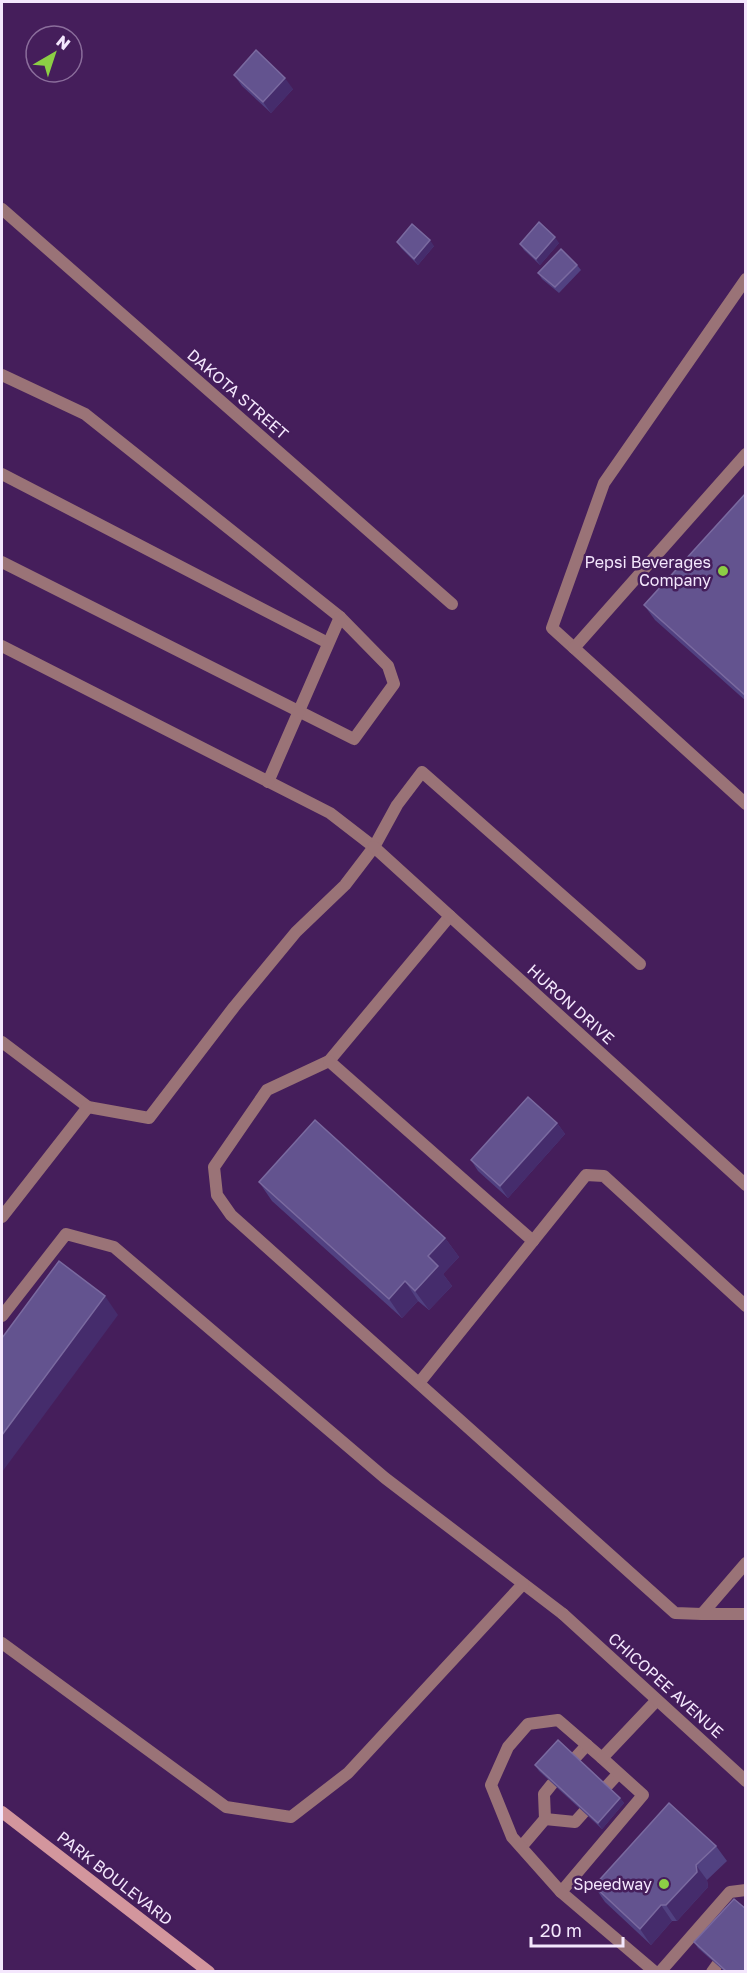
<svg xmlns="http://www.w3.org/2000/svg" width="747" height="1973" viewBox="0 0 747 1973" font-family="'Golos Text',sans-serif">
  <rect width="100%" height="100%" fill="#451e5b"/>
  <g fill="none" stroke-linecap="round" stroke-linejoin="round">
    <g stroke="#9a7377" stroke-width="12">
      <polyline points="746,279 604,483 552,628 746,804"/>
      <polyline points="2,375 85,414 340,617 388,666 394,684 354,739 2,562"/>
      <polyline points="2,474 328,643"/>
      <polyline points="2,646 330,813 374,847"/>
      <polyline points="574,648 746,454"/>
      <polyline points="268,782 340,617"/>
      <polyline points="450,916 329,1061 267,1090 214,1167 217,1195 231,1215 675,1613 702,1614 746,1563"/>
      <polyline points="2,1042 88,1107 149,1118 234,1007 296,932 345,885 374,847 397,805 422,772 640,964"/>
      <polyline points="329,1061 533,1241"/>
      <polyline points="2,1217 88,1107"/>
      <polyline points="2,1316 66,1234 114,1247 385,1478 563,1614"/>
      <polyline points="419,1383 586,1175 604,1176 746,1306"/>
      <polyline points="702,1614 746,1614"/>
      <polyline points="2,1643 226,1807 291,1817 348,1773 523,1584"/>
      <polyline points="575,1758 587,1745"/>
      <polyline points="606,1787 618,1774"/>
      <polyline points="545,1819 575,1822 584,1812"/>
      <polyline points="522,1846 545,1819 544,1794 552,1784"/>
      <polyline points="561,1892 643,1795 602,1758"/>
      <polyline points="655,1972 561,1892 512,1837 491,1785 508,1747 528,1724 558,1720 602,1758 657,1700"/>
      <polyline points="660,1972 730,1892 746,1890"/>
      <polyline points="712,1972 717,1965"/>
    </g>
    <g stroke="#9a7377" stroke-width="12">
      <polyline points="2,209 452,604"/>
      <polyline points="374,847 746,1185"/>
      <polyline points="563,1614 746,1781"/>
    </g>
    <polyline stroke="#d3969d" stroke-width="12" points="2,1812 209,1972"/>
  </g>
  <g fill="#514181">
    <polygon points="234,75 293,89 271,113 242,86"/>
    <polygon points="397,242 434,246 418,265 401,248"/>
    <polygon points="559,243 540,265 524,250 520,244"/>
    <polygon points="577,265 581,270 559,293 542,279 538,273"/>
    <polygon points="746,493 746,701 655,620 644,605"/>
    <polygon points="557,1123 565,1134 508,1198 478,1171 471,1160"/>
    <polygon points="259,1182 445,1238 459,1257 443,1274 452,1286 429,1310 418,1301 402,1318 272,1201"/>
    <polygon points="535,1765 620,1798 624,1803 602,1829 539,1771"/>
    <polygon points="716,1846 727,1861 707,1880 708,1887 677,1921 672,1921 651,1945 605,1902 594,1886"/>
    <polygon points="694,1942 746,1971 724,1971 698,1948"/>
  </g>
  <g fill="#452c6c">
    <polygon points="285,78 293,89 271,113 263,102"/>
    <polygon points="555,237 559,243 540,265 536,259"/>
    <polygon points="430,240 434,246 418,265 414,259"/>
    <polygon points="557,1123 565,1134 508,1198 500,1186"/>
    <polygon points="445,1238 459,1257 443,1274 452,1286 429,1310 415,1291 428,1256"/>
    <polygon points="405,1281 418,1301 402,1318 389,1299"/>
    <polygon points="105,1296 118,1315 2,1472 2,1435"/>
    <polygon points="620,1798 624,1803 602,1829 598,1823"/>
    <polygon points="696,1865 707,1880 708,1887 677,1921 666,1905"/>
    <polygon points="661,1905 672,1921 651,1945 640,1929"/>
  </g>
  <g fill="#63538f" stroke="#7a6aa0" stroke-width="1.5">
    <polygon points="256,50 285,78 263,102 234,75"/>
    <polygon points="539,222 555,237 536,259 520,244"/>
    <polygon points="412,224 430,240 414,259 397,242"/>
    <polygon points="561,249 577,265 555,287 538,273"/>
    <polygon points="746,493 746,696 644,605"/>
    <polygon points="528,1097 557,1123 500,1186 471,1160"/>
    <polygon points="315,1120 445,1238 428,1256 438,1266 415,1291 405,1281 389,1299 259,1182"/>
    <polygon points="59,1261 105,1296 2,1435 2,1338"/>
    <polygon points="558,1740 620,1798 598,1823 535,1765"/>
    <polygon points="669,1803 716,1846 696,1865 697,1872 666,1905 661,1905 640,1929 594,1886"/>
    <polygon points="734,1899 746,1909 746,1971 726,1971 694,1942"/>
  </g>
  <g fill="#8cce45" stroke="#451e5b" stroke-width="2">
    <circle cx="723" cy="571" r="6"/>
    <circle cx="664" cy="1884" r="6"/>
  </g>
  <g text-anchor="middle" dominant-baseline="central" stroke-width="5" stroke-linejoin="round" paint-order="stroke">
    <g font-size="16" fill="#f4e7fd" stroke="#451e5b">
      <text transform="translate(238 394) rotate(41)">DAKOTA STREET</text>
      <text transform="translate(571 1004) rotate(42)">HURON DRIVE</text>
      <text transform="translate(666 1685) rotate(42)">CHICOPEE AVENUE</text>
      <text transform="translate(115 1878) rotate(38)">PARK BOULEVARD</text>
    </g>
    <g font-size="16" fill="#f4e7fd" stroke="#451e5b" text-anchor="end">
      <text x="711" y="562">Pepsi Beverages<tspan x="711" dy="18">Company</tspan></text>
      <text x="652" y="1884">Speedway</text>
    </g>
  </g>
  <rect width="747" height="1973" fill="none" stroke="#f4e7fd" stroke-width="6"/>
  <g transform="translate(54 54) rotate(39)"><circle r="28" fill="#451e5b" stroke="#8b6e9c" stroke-width="1.5"/>
  <path d="M0-4.5L10 22L0 15L-10 22Z" fill="#8cce45"/>
  <text y="-9" font-size="16" font-weight="bold" text-anchor="middle" fill="#f4e7fd">N</text>
  </g>
  <path d="M531 1937v9h92v-9" fill="none" stroke="#f4e7fd" stroke-width="3"/>
  <text x="540" y="1937" font-size="18" fill="#f4e7fd" stroke="#451e5b" stroke-width="4.5" paint-order="stroke">20 m</text>
</svg>
